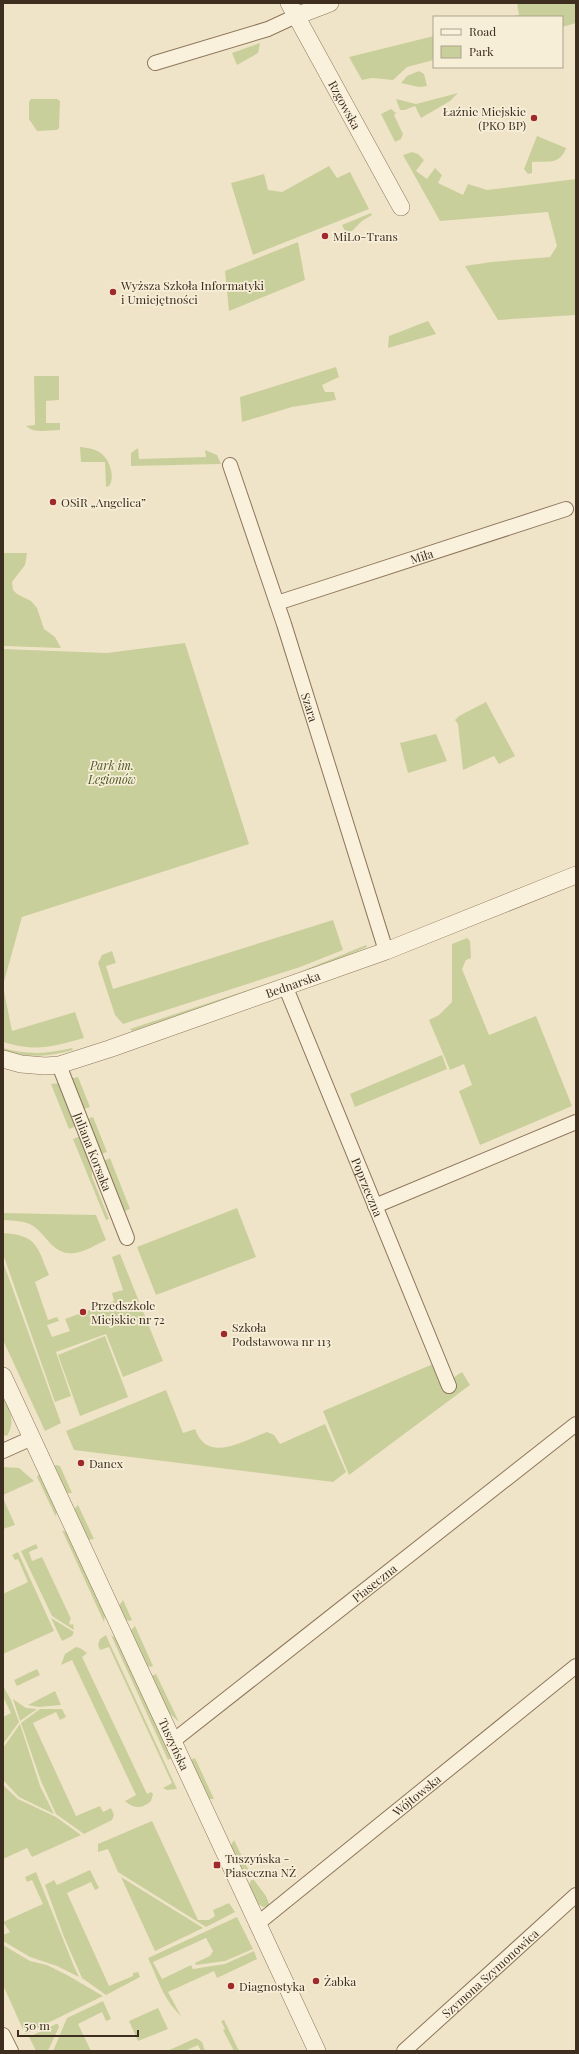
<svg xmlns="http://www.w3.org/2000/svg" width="579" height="2054" viewBox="0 0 579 2054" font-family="'Playfair Display',serif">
  <rect width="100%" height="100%" fill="#f0e4c8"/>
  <g fill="#c9cf9b">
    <polygon points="517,3 576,3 576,23 562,27 562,17 510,17 519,15"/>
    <polygon points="434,36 434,60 407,67 393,80 372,78 362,80 349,57"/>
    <polygon points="260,43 258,53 237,65 232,53"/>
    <polygon points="419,71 424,74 427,86 419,87 401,83 407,76"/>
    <polygon points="458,93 450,101 421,118 415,106 405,110 400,110 396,99 416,104"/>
    <polygon points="31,99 57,99 60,101 59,128 57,130 37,131 29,119 29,102"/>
    <polygon points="391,109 396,113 394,115 403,134 401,139 395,142 381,114"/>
    <path d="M537,136L566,148C560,165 548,161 532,162V173L528,174L524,169Z"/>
    <polygon points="412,152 418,154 424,160 416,171 427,179 435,168 442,175 438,183 463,195 468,184 487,190 576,179 576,315 498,320 465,266 491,262 550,257 557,246 548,212 440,221 403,155"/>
    <polygon points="329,166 337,178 350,172 369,209 253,255 231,183 264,174 268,190 282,192"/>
    <polygon points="371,213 372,215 362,221 343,240 346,233 342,225"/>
    <polygon points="298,242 305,280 229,311 225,271"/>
    <polygon points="428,321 436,334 388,348 389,336"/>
    <polygon points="336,367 339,377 322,385 325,392 334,392 336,400 292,407 242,422 240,397"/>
    <path d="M34,376H59V400L46,401V423H60V430C49,430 34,434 26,426L35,425Z"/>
    <path d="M80,447C87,448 93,448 99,452C109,457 116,477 109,486L106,487L105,462H81Z"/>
    <polygon points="138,448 139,459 206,457 205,450 217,455 221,464 131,466 131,453"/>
    <polygon points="3,553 27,553 25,565 12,582 13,590 17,594 31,601 37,608 44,629 55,637 61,648 3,646"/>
    <polygon points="185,643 249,844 22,917 3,985 3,649 107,653"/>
    <polygon points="486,702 515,756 499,764 494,756 463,770 458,724 455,720 459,716"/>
    <polygon points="436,734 447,761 408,773 400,743"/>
    <polygon points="333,920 343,950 300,967 123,1024 115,1015 98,963 102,955 112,951 116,963 106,966 113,989"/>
    <polygon points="467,938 470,941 471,958 466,960 462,969 489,1035 536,1016 572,1106 480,1145 459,1091 472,1085 464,1064 450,1070 429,1020 439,1015 452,1002 452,944"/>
    <polygon points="366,945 367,947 291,979 132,1031 130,1029 290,976"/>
    <path d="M3,986L12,1031L75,1012L84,1038C51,1047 37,1052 3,1042Z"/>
    <path d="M3,1048C27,1055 48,1054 72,1048L73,1050C48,1057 27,1058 3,1051Z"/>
    <polygon points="442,1055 447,1069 355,1107 350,1094"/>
    <polygon points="78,1077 90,1107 81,1110 69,1079"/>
    <polygon points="60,1083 77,1126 69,1129 51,1084"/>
    <polygon points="93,1117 107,1152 99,1155 85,1120"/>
    <polygon points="81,1136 91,1161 92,1177 109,1219 106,1220 73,1139"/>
    <polygon points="110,1158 130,1209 122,1212 102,1162"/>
    <polygon points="237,1208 256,1257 156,1295 137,1247"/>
    <path d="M3,1213L96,1215L106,1240C97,1244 85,1252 75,1253C53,1256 48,1236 33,1226C24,1220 13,1221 3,1220Z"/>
    <path d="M3,1233C37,1235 37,1246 49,1275L35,1282L48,1320L57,1317L59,1321L47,1325L52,1337L70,1331L65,1319L114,1301L112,1293L123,1290L112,1257L120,1254L163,1361L123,1377L106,1334L56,1352L71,1396L55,1402L3,1254Z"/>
    <polygon points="3,1262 61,1423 45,1431 3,1340"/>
    <polygon points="105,1336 128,1397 80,1416 58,1355"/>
    <polygon points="433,1364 445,1392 452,1390 456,1384 453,1378 462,1372 470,1385 349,1475 323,1411"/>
    <path d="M166,1390L183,1433L195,1429C207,1464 243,1441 267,1432L274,1435L280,1444L325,1424L346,1472L333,1482L74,1450L66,1431Z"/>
    <path d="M3,1395C10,1410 16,1421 7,1436L3,1435Z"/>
    <polygon points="56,1465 60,1466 72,1493 66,1493 54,1466"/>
    <polygon points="3,1467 19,1468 34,1481 3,1495"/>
    <polygon points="40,1473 57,1511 56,1517 37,1477"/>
    <polygon points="3,1498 15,1525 3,1529"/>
    <polygon points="78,1505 94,1539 88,1540 74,1509"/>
    <polygon points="62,1530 68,1533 105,1615 104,1622"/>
    <polygon points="36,1544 38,1548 29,1552 32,1561 42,1557 71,1619 69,1622 70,1625 73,1624 74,1630 52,1616 21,1551"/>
    <polygon points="18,1552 54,1631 3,1654 3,1594 28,1582 18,1559 15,1560 12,1555"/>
    <polygon points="123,1600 132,1620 129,1621 125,1619 119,1606"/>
    <polygon points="51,1618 74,1632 72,1636 62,1641"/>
    <polygon points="135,1626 153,1666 150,1667 147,1666 130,1631"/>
    <polygon points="106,1635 109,1642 177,1789 167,1790 163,1788 172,1783 109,1647 100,1650 98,1645 100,1639"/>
    <polygon points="111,1635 117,1639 172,1758 168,1760"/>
    <path d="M76,1647L80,1648L87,1653L82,1657L147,1794L151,1792L153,1794L151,1801C142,1809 134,1809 125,1801L136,1795L72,1660L61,1665L65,1654Z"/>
    <polygon points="37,1669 40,1675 17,1686 14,1680"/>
    <polygon points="156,1674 179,1722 169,1713 151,1676"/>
    <polygon points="3,1686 11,1700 19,1722 3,1744 3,1717 11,1713 3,1697"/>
    <polygon points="55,1691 61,1705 39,1707 28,1705"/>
    <polygon points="13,1699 26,1708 37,1709 20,1721"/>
    <polygon points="40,1709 62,1709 66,1717 60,1720 56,1712 33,1723 76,1816 100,1806 103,1812 111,1808 114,1815 112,1820 84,1834 56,1814 41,1781 21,1723"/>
    <polygon points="20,1724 40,1786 54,1814 19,1797 3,1780 3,1748"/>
    <polygon points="195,1758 214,1799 208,1799 190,1760"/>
    <polygon points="3,1785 18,1799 56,1817 81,1835 32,1857 27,1848 3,1859"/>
    <polygon points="152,1821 198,1920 209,1920 215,1916 213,1910 229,1903 235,1912 206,1927 118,1872 108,1849 98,1852 98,1844"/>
    <polygon points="234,1840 250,1873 242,1873 230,1847"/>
    <polygon points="90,1870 99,1888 95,1890 91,1882 67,1893 109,1986 133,1976 133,1973 138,1972 140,1977 106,1995 82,1978 64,1937 45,1885 54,1880 57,1885"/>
    <polygon points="36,1872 73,1964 79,1977 57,1966 30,1957 3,1941 3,1935 10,1932 3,1922 43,1904 32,1880 27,1882 25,1877"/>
    <polygon points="121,1877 203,1928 155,1951"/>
    <polygon points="251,1880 254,1880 266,1896 270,1906 263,1907 257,1903 249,1886"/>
    <path d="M237,1917L253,1949L225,1961L196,1965L195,1963L210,1956L213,1951L206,1938L153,1962L162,1979L191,1965L193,1969L225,1964L254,1951L257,1959L217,1978L214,1971L168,1992L181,2016C163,1999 158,1979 148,1958Z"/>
    <polygon points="3,1945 30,1961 47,1965 67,1975 103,1996 25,2034 3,1985"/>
    <polygon points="103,2001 111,2019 106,2021 102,2012 78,2024 91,2051 53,2051 67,2018"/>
    <polygon points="158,2008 168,2029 138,2041 129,2021"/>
    <polygon points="224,2020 239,2051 234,2051 223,2030 225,2029 221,2021"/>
    <polygon points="56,2024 58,2024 59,2027 48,2051 36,2051 29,2037"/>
    <polygon points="196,2038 202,2042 205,2051 201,2051 198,2045 185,2051 167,2051"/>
  </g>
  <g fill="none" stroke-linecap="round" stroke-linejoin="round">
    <defs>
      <g id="minor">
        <polyline points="155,63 268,29 296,16"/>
        <path id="s1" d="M230,465L284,624L386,951"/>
        <path id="s2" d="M277,603L566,509"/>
        <path id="s3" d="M286,988L449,1386"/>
        <path id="s4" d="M59,1065L127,1238"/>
        <polyline points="375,1206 576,1122"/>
        <polyline points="3,1451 32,1438"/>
        <path id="s5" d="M173,1741L576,1424"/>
        <path id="s6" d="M257,1924L576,1666"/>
        <polyline points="3,2035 11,2051"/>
        <path id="s7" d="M404,2051L576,1895"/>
      </g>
      <g id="tertiary">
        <path id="s8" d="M289,3L401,207"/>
        <polyline points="296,16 330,3"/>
        <path id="s9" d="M3,1059L21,1064L45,1066L59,1065L109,1049L386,951L576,875"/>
        <path id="s10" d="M3,1376L317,2051"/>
      </g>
    </defs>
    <use href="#minor" stroke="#8d765c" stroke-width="16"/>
    <use href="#tertiary" stroke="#8d765c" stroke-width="18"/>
    <use href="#minor" stroke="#faf1dc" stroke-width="14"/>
    <use href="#tertiary" stroke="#faf1dc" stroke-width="17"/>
  </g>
  <g fill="#9e2a2b" stroke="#f7eed8" stroke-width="1.5">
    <circle cx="534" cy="118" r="4"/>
    <circle cx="325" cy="236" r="4"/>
    <circle cx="113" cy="292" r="4"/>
    <circle cx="53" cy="502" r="4"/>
    <circle cx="83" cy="1312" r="4"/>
    <circle cx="224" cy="1334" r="4"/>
    <circle cx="81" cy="1463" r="4"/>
    <rect x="213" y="1861" width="8" height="8" rx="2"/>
    <circle cx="316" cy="1981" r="4"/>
    <circle cx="231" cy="1986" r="4"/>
  </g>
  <g text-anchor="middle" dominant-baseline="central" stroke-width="3.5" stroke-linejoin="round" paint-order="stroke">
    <g font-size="12" fill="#3d2e20" stroke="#f7eed8">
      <text stroke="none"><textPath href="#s8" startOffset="116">Rzgowska</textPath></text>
      <text stroke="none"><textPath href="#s2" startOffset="152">Miła</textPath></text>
      <text stroke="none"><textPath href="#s1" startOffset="255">Szara</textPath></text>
      <text stroke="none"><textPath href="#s9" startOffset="304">Bednarska</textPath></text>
      <text stroke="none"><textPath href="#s4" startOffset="93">Juliana Korsaka</textPath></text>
      <text stroke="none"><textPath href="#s3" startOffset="215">Poprzeczna</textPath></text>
      <text stroke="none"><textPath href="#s5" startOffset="256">Piaseczna</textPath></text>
      <text stroke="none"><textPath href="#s10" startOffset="406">Tuszyńska</textPath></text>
      <text stroke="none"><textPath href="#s6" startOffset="205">Wójtowska</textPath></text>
      <text stroke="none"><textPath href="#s7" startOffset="116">Szymona Szymonowica</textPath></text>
    </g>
    <g font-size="12" fill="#3d2e20" stroke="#f7eed8" text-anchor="start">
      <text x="526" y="111" text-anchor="end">Łaźnie Miejskie<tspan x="526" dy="14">(PKO BP)</tspan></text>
      <text x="333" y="236">MiLo-Trans</text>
      <text x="121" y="285">Wyższa Szkoła Informatyki<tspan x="121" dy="14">i Umiejętności</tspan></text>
      <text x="61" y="502">OSiR „Angelica”</text>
      <text x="91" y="1305">Przedszkole<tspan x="91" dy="14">Miejskie nr 72</tspan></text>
      <text x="232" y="1327">Szkoła<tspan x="232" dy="14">Podstawowa nr 113</tspan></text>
      <text x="89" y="1463">Danex</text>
      <text x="225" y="1858">Tuszyńska -<tspan x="225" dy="14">Piaseczna NŻ</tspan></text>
      <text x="324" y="1981">Żabka</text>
      <text x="239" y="1986">Diagnostyka</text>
    </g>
    <g font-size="12" font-style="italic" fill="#4d5a26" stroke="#f7eed8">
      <text x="112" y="765">Park im.<tspan x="112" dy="14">Legionów</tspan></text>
    </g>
  </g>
  <rect width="579" height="2054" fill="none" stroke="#3d2e20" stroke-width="8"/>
  <rect x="433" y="16" width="130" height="52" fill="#f7eed8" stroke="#ada18e"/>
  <rect x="441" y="29" width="20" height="6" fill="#faf1dc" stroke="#ada18e"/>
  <text x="469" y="36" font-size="12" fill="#3d2e20">Road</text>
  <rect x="441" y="46" width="20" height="12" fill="#c9cf9b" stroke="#ada18e"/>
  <text x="469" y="56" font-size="12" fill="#3d2e20">Park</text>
  <path d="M18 2030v6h120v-6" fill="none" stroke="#3d2e20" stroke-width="2"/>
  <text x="24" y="2030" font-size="12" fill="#3d2e20" stroke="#f7eed8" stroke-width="3" paint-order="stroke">50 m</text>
</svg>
